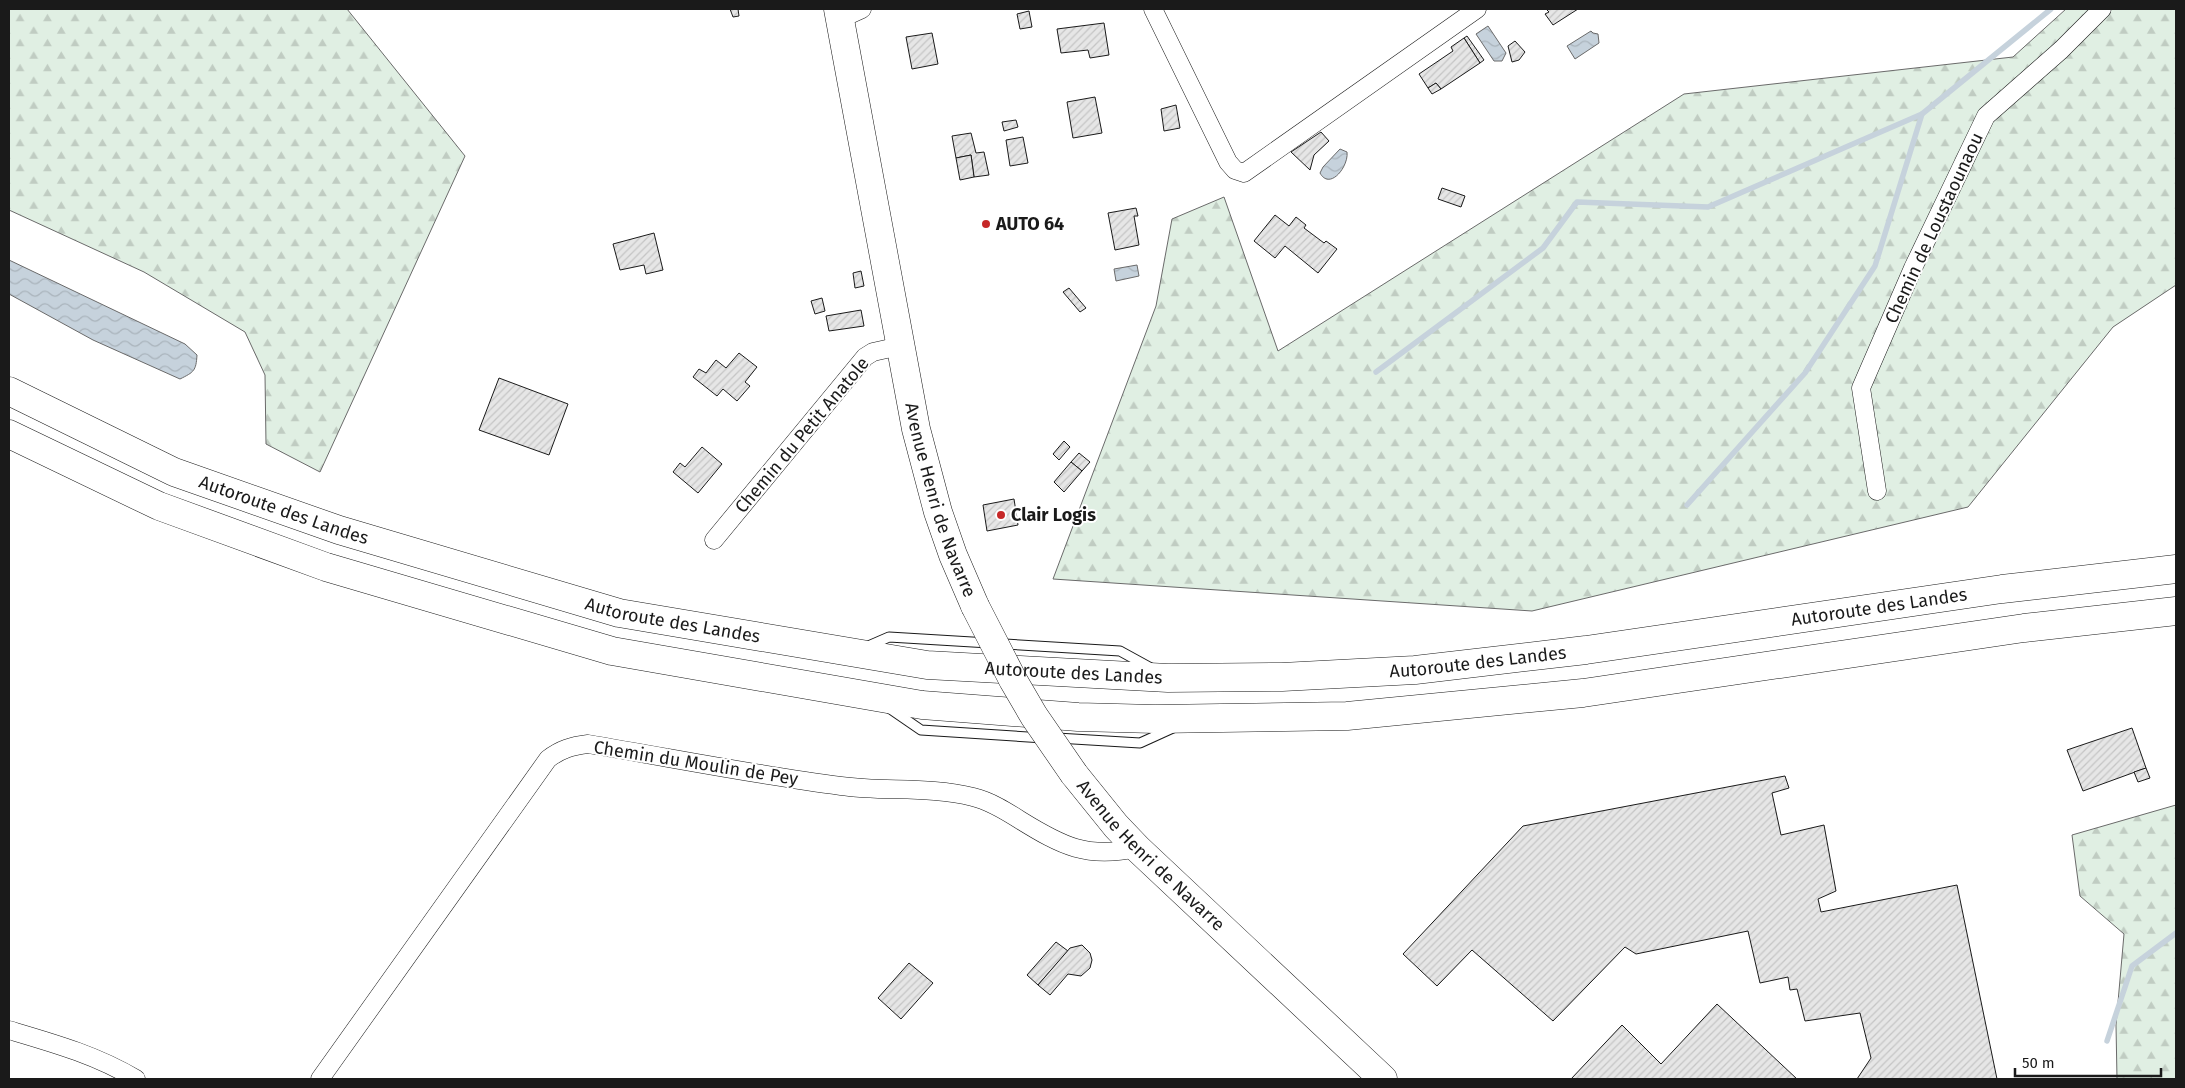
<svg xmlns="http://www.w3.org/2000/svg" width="2185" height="1088" viewBox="0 0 2185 1088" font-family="'Fira Sans',sans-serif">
  <defs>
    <pattern id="forest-firs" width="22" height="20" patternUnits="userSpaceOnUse" patternTransform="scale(1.25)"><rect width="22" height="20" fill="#e0efe3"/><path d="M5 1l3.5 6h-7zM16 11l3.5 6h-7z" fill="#c0ccc2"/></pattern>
    <pattern id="water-waves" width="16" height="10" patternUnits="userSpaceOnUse" patternTransform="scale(1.25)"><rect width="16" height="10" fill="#c6d2dc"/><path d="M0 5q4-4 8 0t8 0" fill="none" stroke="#aab4bc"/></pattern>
    <pattern id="building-hatch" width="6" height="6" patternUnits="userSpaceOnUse" patternTransform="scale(1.25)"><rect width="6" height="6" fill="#e6e6e6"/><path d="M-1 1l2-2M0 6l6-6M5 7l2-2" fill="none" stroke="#c5c5c5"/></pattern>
  </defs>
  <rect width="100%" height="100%" fill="#fff"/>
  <g fill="url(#forest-firs)" stroke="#6a6a6a">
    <polygon points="9,9 347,9 465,156 320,472 266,444 265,375 245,332 144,272 9,210"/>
    <polygon points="2066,9 2176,9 2176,285 2113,327 1968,507 1532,611 1053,579 1156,306 1172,219 1224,197 1278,351 1684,94 2013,57"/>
    <polygon points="2176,805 2176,1079 2117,1079 2116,1025 2124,934 2080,896 2072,835"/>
  </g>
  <g fill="url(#water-waves)" stroke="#6a6a6a">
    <polygon points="1488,26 1506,53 1502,61 1494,61 1476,34"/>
    <polygon points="1591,31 1593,33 1598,34 1599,43 1575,59 1567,46"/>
    <path d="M1340,149L1347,152C1349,166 1330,191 1320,173L1323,167Z"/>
    <path d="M9,260L185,344L197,355C196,371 194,372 180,379L93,340L9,294Z"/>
    <polygon points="1137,265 1139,276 1116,281 1114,269"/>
  </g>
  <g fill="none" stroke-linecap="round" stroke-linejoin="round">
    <g stroke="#c6d2dc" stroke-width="5.5">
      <polyline points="1376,372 1543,248 1577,202 1708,207 1922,114"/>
      <polyline points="1687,505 1805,373 1875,266 1922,114 2051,9"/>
      <polyline points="2107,1041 2132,966 2176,933"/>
    </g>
  </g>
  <g fill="url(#building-hatch)" stroke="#1a1a1a">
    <polygon points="730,9 738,9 739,16 733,17"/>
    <polygon points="1546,9 1578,9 1553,25 1545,14 1549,12"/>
    <polygon points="1029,11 1032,27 1020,29 1017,14"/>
    <polygon points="1104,23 1109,55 1090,58 1088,50 1061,53 1057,29"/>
    <polygon points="932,33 938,64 912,69 906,37"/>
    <polygon points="1467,36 1484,60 1480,63 1464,38"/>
    <polygon points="1464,38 1480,63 1441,89 1436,83 1428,88 1419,74 1453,51 1451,47"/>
    <polygon points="1515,41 1525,52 1519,60 1512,62 1508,46"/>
    <polygon points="1436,83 1441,89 1432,94 1428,88"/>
    <polygon points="1095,97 1102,133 1073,138 1067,102"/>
    <polygon points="1176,105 1180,128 1164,131 1161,109"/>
    <polygon points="1016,120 1018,127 1004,131 1002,122"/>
    <polygon points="1321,132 1329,141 1314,155 1310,170 1291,152"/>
    <polygon points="971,133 976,153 984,152 989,175 974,177 971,155 956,158 952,136"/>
    <polygon points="1023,137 1028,163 1010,166 1006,140"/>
    <polygon points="971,155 974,177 960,180 956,158"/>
    <polygon points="1442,188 1465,196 1461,207 1438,199"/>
    <polygon points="1136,208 1138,216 1134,216 1139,245 1115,250 1108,213"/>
    <polygon points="1275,215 1289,226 1296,217 1306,225 1304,228 1324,243 1326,241 1337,249 1318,273 1285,246 1275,258 1254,241"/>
    <polygon points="654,233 663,270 646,274 644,265 620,270 613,244"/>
    <polygon points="861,271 864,286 855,288 853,273"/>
    <polygon points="1069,288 1086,308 1080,312 1063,292"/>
    <polygon points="822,298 825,311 815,314 811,301"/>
    <polygon points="861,310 864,326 829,331 826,316"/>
    <polygon points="739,353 757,367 745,382 750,386 737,401 723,389 717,396 693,377 699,369 706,373 716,360 726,368"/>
    <polygon points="499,378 568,404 549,455 479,430"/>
    <polygon points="1064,441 1070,447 1059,460 1053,454"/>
    <polygon points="702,447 722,464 698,493 673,472 680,463 685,467"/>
    <polygon points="1079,453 1090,462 1082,471 1071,462"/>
    <polygon points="1071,462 1082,471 1064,492 1054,482"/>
    <polygon points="1014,499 1018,525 987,531 983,505"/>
    <polygon points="2132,728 2146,768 2083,791 2067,750"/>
    <polygon points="2146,768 2150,778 2138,782 2134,772"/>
    <polygon points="1785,776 1789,788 1772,793 1781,835 1824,825 1836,891 1818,899 1821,912 1957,885 1997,1079 1857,1079 1871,1058 1860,1013 1805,1021 1797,989 1790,990 1788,977 1760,983 1748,931 1636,954 1625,947 1553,1021 1472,950 1437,986 1403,954 1523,826"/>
    <polygon points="1056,942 1068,951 1038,985 1027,975"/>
    <polygon points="1082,945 1090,953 1092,960 1090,968 1081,976 1068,974 1050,995 1038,985 1070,948"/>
    <polygon points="909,963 933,983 901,1019 878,998"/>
    <polygon points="1717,1004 1797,1079 1571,1079 1622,1025 1661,1064"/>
  </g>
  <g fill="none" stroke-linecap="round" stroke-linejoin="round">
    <defs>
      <g id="service">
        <polyline points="866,647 889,637 1120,651 1151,668"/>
        <polyline points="889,708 921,730 1044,738"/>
        <polyline points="1057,738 1140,743 1173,728"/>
      </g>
      <g id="minor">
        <polyline points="1153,9 1228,162 1235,170 1244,173 1477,9"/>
        <polyline points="840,19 862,9"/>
        <polyline points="1877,491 1861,388 1913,268 1986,116 2061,50 2102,9"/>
        <polyline points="714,540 865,357 873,352 900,346"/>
        <path d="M9,1030C53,1043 96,1055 136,1079"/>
        <path d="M320,1079L548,759C561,749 572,746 588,744C672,758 756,775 841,786C884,792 930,786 973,797C990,801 1006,811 1020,820C1062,846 1087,859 1137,848"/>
      </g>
      <g id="primary">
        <path id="s1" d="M838,9L916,429L938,512L953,555L975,606"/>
        <path id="s2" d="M1074,774L1116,826L1137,848L1383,1079"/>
      </g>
      <g id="motorway">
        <path id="s3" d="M9,391L174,472L339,530L619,613L927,665L1168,678L1282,677L1415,670L1586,650L2002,589L2176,569"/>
        <polyline points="9,434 159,506 326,567 612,651 922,705 1078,717 1155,719 1347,716 1583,693 2024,628 2176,611"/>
      </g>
    </defs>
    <use href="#service" stroke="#1a1a1a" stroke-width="11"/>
    <use href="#minor" stroke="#1a1a1a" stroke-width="19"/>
    <use href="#primary" stroke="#1a1a1a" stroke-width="29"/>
    <use href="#motorway" stroke="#1a1a1a" stroke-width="29"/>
    <use href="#service" stroke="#fff" stroke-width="9"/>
    <use href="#minor" stroke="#fff" stroke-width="18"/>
    <use href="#primary" stroke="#fff" stroke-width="28"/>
    <use href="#motorway" stroke="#fff" stroke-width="28"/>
    <defs>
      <polyline id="primary-bridge" points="975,606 1013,680 1034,716 1074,774"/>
    </defs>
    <use href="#primary-bridge" stroke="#1a1a1a" stroke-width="29" stroke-linecap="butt"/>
    <use href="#primary-bridge" stroke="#fff" stroke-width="28"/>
  </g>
  <g fill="#c62828" stroke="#fff" stroke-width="2">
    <circle cx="986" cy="224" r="5"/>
    <circle cx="1001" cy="515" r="5"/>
  </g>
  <g text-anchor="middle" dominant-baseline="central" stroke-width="4" stroke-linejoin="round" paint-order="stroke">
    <g font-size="18" font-weight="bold" fill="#1a1a1a" stroke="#fff" text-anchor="start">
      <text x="996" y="224">AUTO 64</text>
      <text x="1011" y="515">Clair Logis</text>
    </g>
    <g font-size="18" fill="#1a1a1a" stroke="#fff">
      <text transform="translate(1934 228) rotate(-65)">Chemin de Loustaounaou</text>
      <text transform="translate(802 435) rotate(-50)">Chemin du Petit Anatole</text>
      <text stroke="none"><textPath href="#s1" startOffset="502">Avenue Henri de Navarre</textPath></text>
      <text stroke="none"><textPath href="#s3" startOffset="300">Autoroute des Landes</textPath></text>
      <text stroke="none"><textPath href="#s3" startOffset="1920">Autoroute des Landes</textPath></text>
      <text stroke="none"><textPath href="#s3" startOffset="705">Autoroute des Landes</textPath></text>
      <text stroke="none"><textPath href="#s3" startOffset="1515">Autoroute des Landes</textPath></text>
      <text stroke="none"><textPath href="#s3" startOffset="1110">Autoroute des Landes</textPath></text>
      <text transform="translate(696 763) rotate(9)">Chemin du Moulin de Pey</text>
      <text stroke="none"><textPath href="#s2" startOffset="112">Avenue Henri de Navarre</textPath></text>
    </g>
  </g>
  <rect width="2185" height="1088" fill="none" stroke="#1a1a1a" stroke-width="20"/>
  <path d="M2015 1068v8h146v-8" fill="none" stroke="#1a1a1a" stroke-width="2.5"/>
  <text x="2022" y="1068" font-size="15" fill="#1a1a1a" stroke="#ffffff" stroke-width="4" paint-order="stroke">50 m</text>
</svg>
